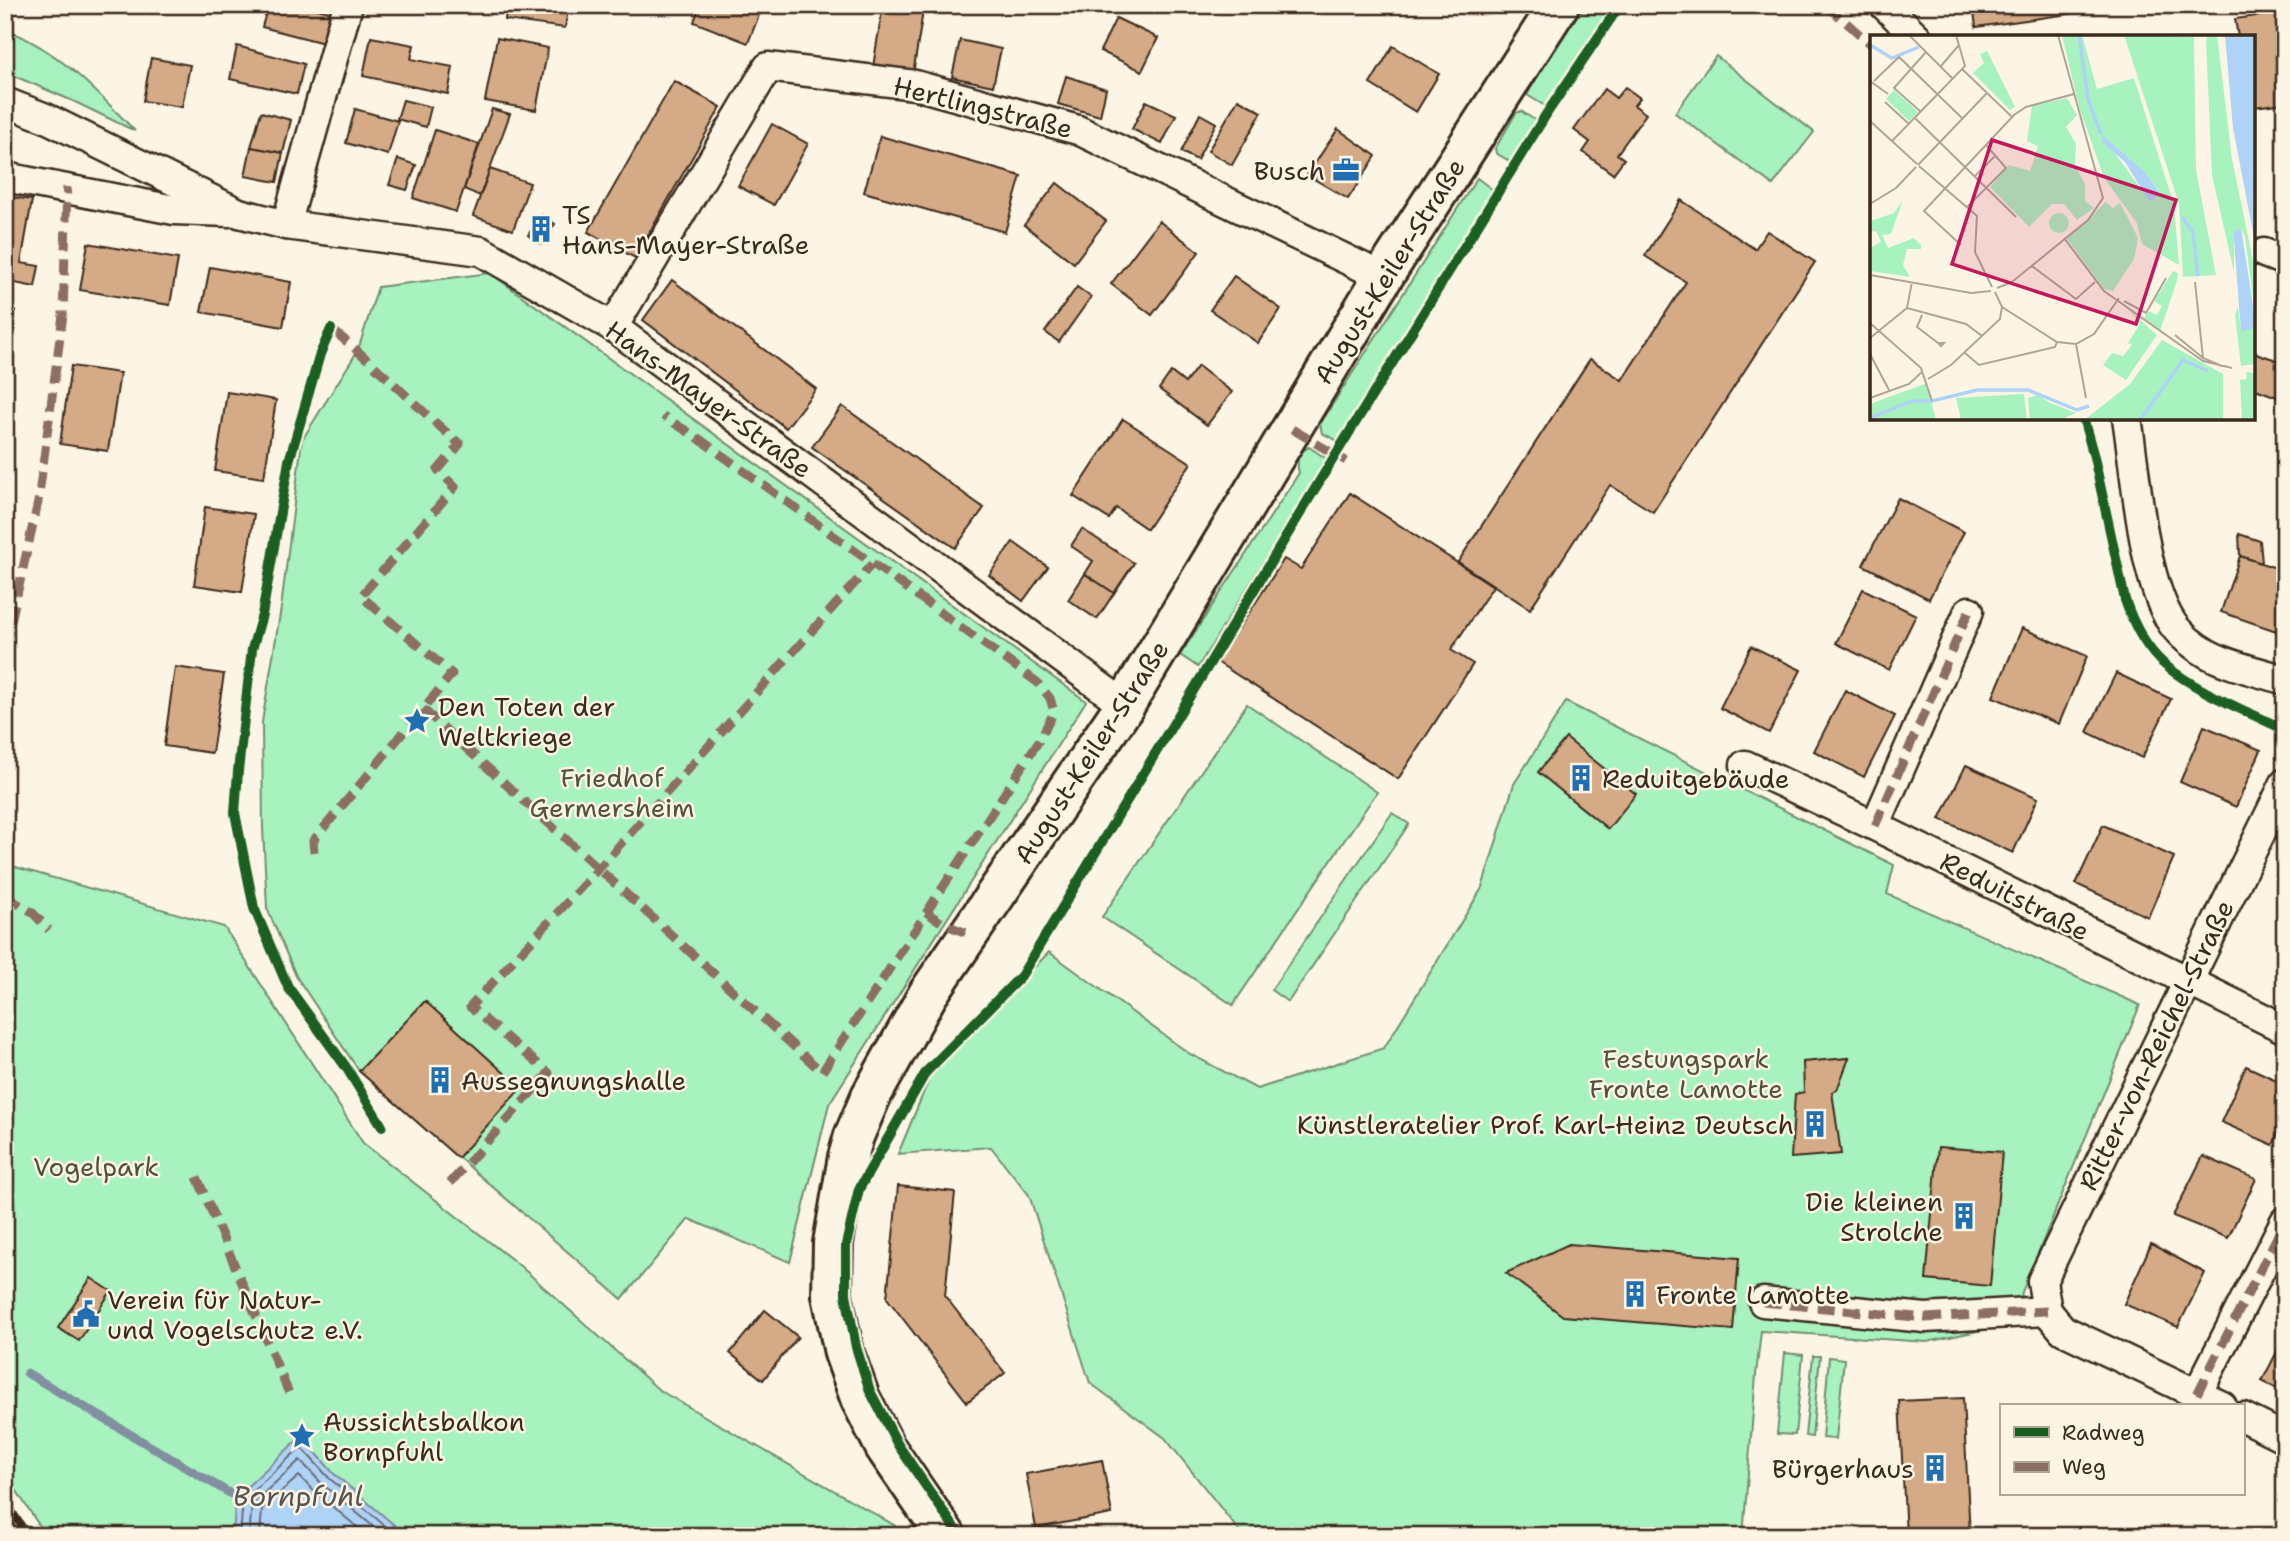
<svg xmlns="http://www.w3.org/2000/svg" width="2290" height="1541" viewBox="0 0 2290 1541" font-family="'Shantell Sans',sans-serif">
  <rect width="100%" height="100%" fill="#fcf5e5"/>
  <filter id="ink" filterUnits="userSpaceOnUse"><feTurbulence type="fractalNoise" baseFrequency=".0143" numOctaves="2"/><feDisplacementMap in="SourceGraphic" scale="14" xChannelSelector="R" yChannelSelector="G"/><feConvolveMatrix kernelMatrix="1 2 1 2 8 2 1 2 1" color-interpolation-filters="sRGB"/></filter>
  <g filter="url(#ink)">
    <g fill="#a8f2c0" stroke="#728e6f" stroke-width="2">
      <polygon points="1587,5 1613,5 1545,106 1527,95 1565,28"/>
      <path d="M5,29C60,51 95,90 135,131L73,101L5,72Z"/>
      <polygon points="1716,56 1814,132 1773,185 1675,113"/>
      <polygon points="1521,111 1536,121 1511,162 1496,153 1495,149 1516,113"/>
      <polygon points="1477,178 1493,190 1338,441 1322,433 1320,424"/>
      <polygon points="490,273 1086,701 829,1104 790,1262 689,1219 622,1299 359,1071 296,976 267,908 263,828 262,722 281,608 302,440 358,350 378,287"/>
      <path d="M1309,447L1327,459L1198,667L1180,655L1299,473C1296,460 1297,453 1309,447Z"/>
      <polygon points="1566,702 1894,865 1887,894 2140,1005 2022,1292 2015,1323 1927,1342 1761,1331 1756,1375 1743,1536 1243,1536 1165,1438 1090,1383 1029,1195 991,1147 898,1154 930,1077 1049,952 1190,1054 1257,1089 1384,1048 1482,888 1514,784"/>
      <polygon points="1247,704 1377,792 1233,1005 1102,917"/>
      <polygon points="1392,813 1409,824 1288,1002 1271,990"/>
      <polygon points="5,864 224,927 363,1143 519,1265 659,1390 894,1525 902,1536 407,1536 333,1473 302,1436 236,1497 233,1536 46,1536 5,1473"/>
      <polygon points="1785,1353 1803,1355 1795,1435 1777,1434"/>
      <polygon points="1813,1356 1820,1356 1812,1437 1805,1436"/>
      <polygon points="1829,1357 1844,1359 1836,1439 1822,1438"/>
    </g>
    <polygon fill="#afd2f7" stroke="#818fa0" stroke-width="2" points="302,1436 333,1473 407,1536 233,1536 236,1497"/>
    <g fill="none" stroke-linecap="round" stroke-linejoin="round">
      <g stroke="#696d75" stroke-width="2">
        <polyline points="240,1536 243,1500 301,1447 329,1478 397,1536"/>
        <polyline points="249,1536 252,1504 300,1460 323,1485 385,1536"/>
        <polyline points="260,1536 262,1509 299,1476 316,1493 368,1536"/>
      </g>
      <polyline stroke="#818fa0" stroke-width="9" points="27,1373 236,1497"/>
    </g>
    <g fill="#d5aa86" stroke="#3b2a1e" stroke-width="2">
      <polygon points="268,5 304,5 333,13 324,43 262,27"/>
      <polygon points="407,5 433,5 432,11"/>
      <polygon points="507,5 569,5 565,28 505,20"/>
      <polygon points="700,5 763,5 748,43 694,22"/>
      <polygon points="883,5 924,5 913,74 873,67"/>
      <polygon points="1973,5 2106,5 2106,9 1976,27"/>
      <polygon points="2285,12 2285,103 2253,107 2253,37 2238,37 2235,19"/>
      <polygon points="1116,18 1158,38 1142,71 1100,51"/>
      <polygon points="371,37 414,45 411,59 453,67 448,94 363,76"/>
      <polygon points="497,38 548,48 536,110 485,101"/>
      <polygon points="960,40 1001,49 993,86 952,77"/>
      <polygon points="237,46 304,64 297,94 230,79"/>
      <polygon points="1393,46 1439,74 1416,112 1370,84"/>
      <polygon points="151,58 190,65 182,107 143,101"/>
      <polygon points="1066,76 1106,89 1100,116 1058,104"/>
      <polygon points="674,81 721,107 635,258 588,232"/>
      <polygon points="1625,87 1640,98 1634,105 1646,114 1617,154 1624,159 1613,174 1583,152 1590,142 1574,130 1604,89 1616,98"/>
      <polygon points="1238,99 1262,112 1232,165 1208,151"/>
      <polygon points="403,100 431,107 426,127 397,119"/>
      <polygon points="1146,101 1176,115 1162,144 1132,129"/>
      <polygon points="355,109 398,121 388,155 346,143"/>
      <polygon points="492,109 510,114 480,196 464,189"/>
      <polygon points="261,112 291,120 283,153 251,147"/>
      <polygon points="1200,114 1216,123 1197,160 1181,152"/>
      <polygon points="772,124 808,144 774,205 738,186"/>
      <polygon points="1338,129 1376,156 1348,199 1307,175"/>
      <polygon points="435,130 479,144 456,212 413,198"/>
      <polygon points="880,136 1021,176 1005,232 864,192"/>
      <polygon points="251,147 283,153 277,182 245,176"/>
      <polygon points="398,159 416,165 407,190 389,185"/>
      <polygon points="490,169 530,183 513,230 473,216"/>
      <polygon points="1057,183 1106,221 1074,263 1024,225"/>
      <polygon points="5,196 32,200 21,263 39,266 35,287 5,281"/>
      <polygon points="1681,200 1755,249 1767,231 1815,262 1653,512 1610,485 1530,609 1458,562 1590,359 1622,380 1686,282 1645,256"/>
      <polygon points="542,215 555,224 541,244 528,235"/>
      <polygon points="1159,221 1199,252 1152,315 1111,284"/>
      <polygon points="88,243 178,259 170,305 80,290"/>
      <polygon points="210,267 291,282 283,327 201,312"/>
      <polygon points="1234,276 1281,309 1258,343 1210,310"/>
      <polygon points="672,280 816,389 786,428 643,320"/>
      <polygon points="1077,287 1091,297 1059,342 1045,332"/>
      <polygon points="5,309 15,311 5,366"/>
      <polygon points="2253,352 2285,363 2285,400 2253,388"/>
      <polygon points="71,366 120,373 108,451 60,444"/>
      <polygon points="1198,366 1232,392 1207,425 1159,389 1171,372 1185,383"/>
      <polygon points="227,392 276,400 264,478 215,471"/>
      <polygon points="842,406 984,508 955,548 812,447"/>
      <polygon points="1123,419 1191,463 1147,529 1116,508 1109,519 1073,496"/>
      <polygon points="1350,493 1493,586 1451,650 1473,664 1398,779 1217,662 1284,559 1301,569"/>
      <polygon points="1898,498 1964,532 1929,599 1863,565"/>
      <polygon points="205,507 254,514 242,592 194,585"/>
      <polygon points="1082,529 1134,563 1114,593 1085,574 1093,561 1071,546"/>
      <polygon points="2239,534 2260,541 2262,563 2240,556"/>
      <polygon points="1013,542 1048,567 1023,601 989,575"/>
      <polygon points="2240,556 2285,571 2285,634 2221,612"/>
      <polygon points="1085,574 1114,593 1097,619 1068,600"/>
      <polygon points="1863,589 1916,615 1889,670 1836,643"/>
      <polygon points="2022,628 2087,656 2059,724 1993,697"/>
      <polygon points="1751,646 1801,670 1769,733 1720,708"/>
      <polygon points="175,667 224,674 212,753 164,746"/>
      <polygon points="2116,673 2171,699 2142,758 2087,732"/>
      <polygon points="1845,690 1895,716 1864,777 1814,751"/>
      <polygon points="2204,726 2261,750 2236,807 2180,782"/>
      <polygon points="1566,738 1636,794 1608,829 1538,772"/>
      <polygon points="1966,765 2038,798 2013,853 1940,819"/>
      <polygon points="2103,825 2174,857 2148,917 2076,884"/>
      <polygon points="425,1001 521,1088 458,1158 359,1071"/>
      <polygon points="1849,1058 1837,1090 1832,1092 1841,1154 1791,1158 1795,1094 1804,1092 1803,1062"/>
      <polygon points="2246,1066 2285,1084 2285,1119 2273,1145 2221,1122"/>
      <polygon points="1938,1147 2002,1152 1990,1286 1926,1280"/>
      <polygon points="2203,1156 2256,1179 2228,1238 2173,1216"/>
      <polygon points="898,1186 955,1192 945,1296 1005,1373 967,1402 887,1298"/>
      <polygon points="1569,1244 1739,1258 1733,1330 1563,1316 1506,1273"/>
      <polygon points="2151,1244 2205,1273 2178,1327 2124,1304"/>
      <polygon points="91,1278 111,1291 79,1341 58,1328"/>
      <polygon points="765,1310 798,1337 763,1380 730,1353"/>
      <polygon points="2285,1336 2285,1393 2262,1381"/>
      <polygon points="1963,1398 1970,1536 1906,1536 1899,1401"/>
      <polygon points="1102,1460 1112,1514 1036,1528 1026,1474"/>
    </g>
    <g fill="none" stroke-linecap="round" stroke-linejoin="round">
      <defs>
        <g id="street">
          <polyline points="1884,5 1917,37"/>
          <polyline points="5,102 46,118 239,213 286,225 481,251 613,327 1125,705"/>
          <polyline points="5,177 174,210 229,212"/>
          <polyline points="286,225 348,5"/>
          <polyline points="2264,253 2285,261"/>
          <polyline points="613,327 768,67 915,85 1078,130 1383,277"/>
          <path d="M2127,418C2136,474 2142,577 2172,623C2180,635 2195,647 2208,654C2227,665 2263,673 2285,680"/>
          <polyline points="1745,765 1875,826 2285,1029"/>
          <polyline points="1875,826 1969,611"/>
          <polyline points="1763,1302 1925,1318 2047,1311"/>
          <polyline points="2047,1311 2042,1281 2285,783"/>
          <polyline points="2047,1311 2063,1330 2222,1406"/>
          <polyline points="2197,1394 2285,1221"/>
          <polyline points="2243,1417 2285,1438"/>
        </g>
        <polyline id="secondary" points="946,1536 885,1447 860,1398 844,1353 832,1295 833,1243 848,1157 854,1136 871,1096 928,994 1125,705 1383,277 1559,5"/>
      </defs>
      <use href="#street" stroke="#3b2a1e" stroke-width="33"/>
      <use href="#secondary" stroke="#3b2a1e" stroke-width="44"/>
      <use href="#street" stroke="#fcf5e5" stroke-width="28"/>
      <use href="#secondary" stroke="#fcf5e5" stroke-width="38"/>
      <defs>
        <polyline id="rail" points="5,1501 28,1536"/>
      </defs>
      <use href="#rail" stroke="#3b2a1e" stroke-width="8"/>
      <use href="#rail" stroke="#fcf5e5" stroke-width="5" stroke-dasharray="16" stroke-linecap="butt"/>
      <g stroke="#8d6e63" stroke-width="9" stroke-dasharray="18 9" stroke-linecap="butt">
        <polyline points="1826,5 1872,45"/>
        <polyline points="1292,429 1346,461"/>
        <polyline points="5,648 38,502 63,315 67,187"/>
        <polyline points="423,709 822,1072 1040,739 1054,712 1050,698 1037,682 698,438 663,416"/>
        <polyline points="1875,826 1969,611"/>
        <path d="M314,852L313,841L452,674L361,596L455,487L438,470L460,444C416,407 376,364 331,329L328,334"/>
        <polyline points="5,896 32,912 49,930"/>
        <polyline points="926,912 944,924 969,934"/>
        <polyline points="197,1177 291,1398"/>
        <polyline points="450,1183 549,1073 470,1007 598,869 872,564"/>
        <polyline points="1763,1302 1925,1318 2047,1311"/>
        <polyline points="2197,1394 2285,1221"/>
      </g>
      <defs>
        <g id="cycleway">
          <polyline points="331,329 320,354 289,461 262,615 252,649 238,771 235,813 254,908 288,987 346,1067 382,1126"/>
          <path d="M2083,418L2094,457L2125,600C2133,623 2146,649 2165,665C2197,692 2247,711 2285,730"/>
          <polyline points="960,1536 898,1445 870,1391 856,1347 846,1294 846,1245 859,1189 926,1072 1021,976 1336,454 1547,113 1620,5"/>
        </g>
      </defs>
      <use href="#cycleway" stroke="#fcf5e5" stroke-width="15"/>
      <use href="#cycleway" stroke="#1b5e20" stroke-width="10"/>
    </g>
  </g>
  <defs>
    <symbol id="office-bare" viewBox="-9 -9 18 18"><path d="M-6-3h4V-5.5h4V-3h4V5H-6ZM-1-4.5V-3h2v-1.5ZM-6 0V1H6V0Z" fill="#1f6fb2" stroke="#fcf5e5" stroke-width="2.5" paint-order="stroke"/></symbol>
    <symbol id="building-bare" viewBox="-9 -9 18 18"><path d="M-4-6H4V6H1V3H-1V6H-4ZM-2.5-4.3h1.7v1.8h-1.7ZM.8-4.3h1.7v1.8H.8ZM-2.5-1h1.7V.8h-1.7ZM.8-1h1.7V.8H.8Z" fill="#1f6fb2" stroke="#fcf5e5" stroke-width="2.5" paint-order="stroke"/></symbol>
    <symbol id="sight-bare" viewBox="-9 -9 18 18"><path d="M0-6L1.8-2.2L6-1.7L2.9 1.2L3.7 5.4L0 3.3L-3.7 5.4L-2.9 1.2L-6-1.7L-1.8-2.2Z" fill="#1f6fb2" stroke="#fcf5e5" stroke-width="2.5" paint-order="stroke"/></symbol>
    <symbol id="civic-bare" viewBox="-9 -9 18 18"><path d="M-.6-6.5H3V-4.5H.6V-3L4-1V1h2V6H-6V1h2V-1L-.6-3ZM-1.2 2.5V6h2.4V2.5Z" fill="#1f6fb2" stroke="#fcf5e5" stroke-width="2.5" paint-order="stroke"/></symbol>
  </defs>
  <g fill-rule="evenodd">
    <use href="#office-bare" x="1327" y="151" width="38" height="38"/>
    <use href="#building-bare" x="522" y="210" width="38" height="38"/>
    <use href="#sight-bare" x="398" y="702" width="38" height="38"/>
    <use href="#building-bare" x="1562" y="759" width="38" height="38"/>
    <use href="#building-bare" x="421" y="1061" width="38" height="38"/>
    <use href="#building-bare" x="1796" y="1105" width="38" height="38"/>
    <use href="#building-bare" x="1945" y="1197" width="38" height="38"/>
    <use href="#building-bare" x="1616" y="1275" width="38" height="38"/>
    <use href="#civic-bare" x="67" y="1295" width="38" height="38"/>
    <use href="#sight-bare" x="283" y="1417" width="38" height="38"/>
    <use href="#building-bare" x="1916" y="1449" width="38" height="38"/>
  </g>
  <g text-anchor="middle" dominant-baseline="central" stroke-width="5" stroke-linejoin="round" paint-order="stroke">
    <g font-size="26" fill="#3b2a1e" stroke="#fcf5e5">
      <text transform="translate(983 107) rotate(14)">Hertlingstraße</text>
      <text transform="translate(1389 271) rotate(-58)">August-Keiler-Straße</text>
      <text transform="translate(709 399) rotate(36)">Hans-Mayer-Straße</text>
      <text transform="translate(1091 752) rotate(-57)">August-Keiler-Straße</text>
      <text transform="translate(2015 896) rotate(27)">Reduitstraße</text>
      <text transform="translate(2156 1045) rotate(-64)">Ritter-von-Reichel-Straße</text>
    </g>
    <g font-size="26" fill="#3b2a1e" stroke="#fcf5e5" text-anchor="start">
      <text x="1325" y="170" text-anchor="end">Busch</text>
      <text x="562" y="214">TS<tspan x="562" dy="30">Hans-Mayer-Straße</tspan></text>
      <text x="438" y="706">Den Toten der<tspan x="438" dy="30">Weltkriege</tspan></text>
      <text x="1602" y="778">Reduitgebäude</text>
      <text x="461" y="1080">Aussegnungshalle</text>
      <text x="1794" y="1124" text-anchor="end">Künstleratelier Prof. Karl-Heinz Deutsch</text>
      <text x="1943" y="1201" text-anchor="end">Die kleinen<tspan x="1943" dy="30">Strolche</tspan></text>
      <text x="1656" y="1294">Fronte Lamotte</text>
      <text x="107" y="1299">Verein für Natur-<tspan x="107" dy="30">und Vogelschutz e.V.</tspan></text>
      <text x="323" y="1421">Aussichtsbalkon<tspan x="323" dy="30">Bornpfuhl</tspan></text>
      <text x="1914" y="1468" text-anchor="end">Bürgerhaus</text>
    </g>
    <g font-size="26" fill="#51523e" stroke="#fcf5e5">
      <text x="612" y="777">Friedhof<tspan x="612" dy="30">Germersheim</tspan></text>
      <text x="1686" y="1058">Festungspark<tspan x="1686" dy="30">Fronte Lamotte</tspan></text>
      <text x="96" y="1166">Vogelpark</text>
    </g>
    <g font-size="28" font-style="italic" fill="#585454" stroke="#fcf5e5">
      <text x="298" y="1496">Bornpfuhl</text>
    </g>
  </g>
  <g transform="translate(1870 35)">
    <rect width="385" height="385" fill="#fcf5e5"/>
    <path d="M192,0H212L227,54L264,43L304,170L309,230L272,209L267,188L234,143L209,72ZM231,99L275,137L289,156L286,163L279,165ZM254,0L324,2L326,135L346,240L313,242L309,169ZM347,0L362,124L385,235V329L371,331L365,279L368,272L371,296L385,283L384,271L375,202L371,193L364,205V237L342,140L336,7L337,1ZM117,16L145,72L140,75L103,38L114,28L110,19ZM24,55L48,77L39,86L16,64ZM197,63L207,80L196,92L206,109L205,130L215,149V166L224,173L207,185L194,169H182L159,192L120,152L139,130L160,136L168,111L157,106L162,71ZM33,165L21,199L12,200L18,213L44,203L51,210V214H37L33,230L40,242L0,236V213L11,207L6,196L0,197L1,186L24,178ZM236,167L243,173L250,168L268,203L264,224L243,256L234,254L197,204ZM179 188a10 10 0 1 1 20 0a10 10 0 1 1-20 0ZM303,236L308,238L307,246L290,296L274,283L279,276L287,280L292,271L284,266ZM259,275L287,300L256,345L233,330L242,318L253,321L262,310L258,308L270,289ZM292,305L353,339V385H214L260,349ZM376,337L385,338V385H372L370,345L377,344ZM57,348L66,385H0V369ZM154,359L157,385H91L86,363ZM168,360L178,367L206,378L190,385H160L158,363Z" fill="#a8f2c0" fill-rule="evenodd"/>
    <path d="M355,0H385V208L363,93ZM231,99L275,137L289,157L286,163L279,166L255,127L233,108ZM371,193L385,283L384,293L371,297L364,205V197Z" fill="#afd2f7"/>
    <path fill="none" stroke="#afd2f7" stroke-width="3.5" d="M209,0L218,64L231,99M0,10L22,23L49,12M312,182L323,197L328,241M0,383L42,366H62L107,355H158L207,375L219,371M270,385L313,325L338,336"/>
    <path fill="none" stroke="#afa495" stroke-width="2" d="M39,0L83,44M71,31L89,10M92,34L142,82M0,46L18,59M4,46L29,22L93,84M15,67L39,89M51,77L24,53L56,17M45,83L146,182M0,86L47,129M22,106L95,31L86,0M48,130L117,58M49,131L107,181L105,217L122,252M104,142L126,120M0,169L26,153L46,132M97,172L136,133L116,110M194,203L234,256L333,326L362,333M91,210L54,176L144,80L156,72L204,59M162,231L206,264L225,247M0,240L101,258L121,256M325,247L333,323L352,331M127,253L142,247L218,185L233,163L188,0M254,266L276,278L296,243M132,272L187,307L206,309L224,299L249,263M37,273L96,289L112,301M52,280L47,292L68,308H74L71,311L68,308M0,288L51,333L62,366M305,300L333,323M0,303L37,273L42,247M206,309L216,363M95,318L109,330L185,312L187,307M0,319L19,355M58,344L81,330L130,284L132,272L125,257M0,363L39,349L53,336"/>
    <path fill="#c2185b" fill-opacity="0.15" stroke="#c2185b" stroke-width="3.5" d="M122,105L306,165L266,289L82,229Z"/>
    <rect width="385" height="385" fill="none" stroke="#3b2a1e" stroke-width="3.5"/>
  </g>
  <rect width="2290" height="1541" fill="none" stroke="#fcf5e5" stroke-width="28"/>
  <rect x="14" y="14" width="2262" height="1513" fill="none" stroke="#3b2a1e" stroke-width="2.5" filter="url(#ink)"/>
  <rect x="2000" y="1404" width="245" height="91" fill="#fcf5e5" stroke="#afa495" stroke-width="2"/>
  <rect x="2014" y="1427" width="35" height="10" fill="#1b5e20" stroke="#afa495" stroke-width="2"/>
  <text x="2062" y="1440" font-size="21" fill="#3b2a1e">Radweg</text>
  <rect x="2014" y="1462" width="35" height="10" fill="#8d6e63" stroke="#afa495" stroke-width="2"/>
  <text x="2062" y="1474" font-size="21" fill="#3b2a1e">Weg</text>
</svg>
